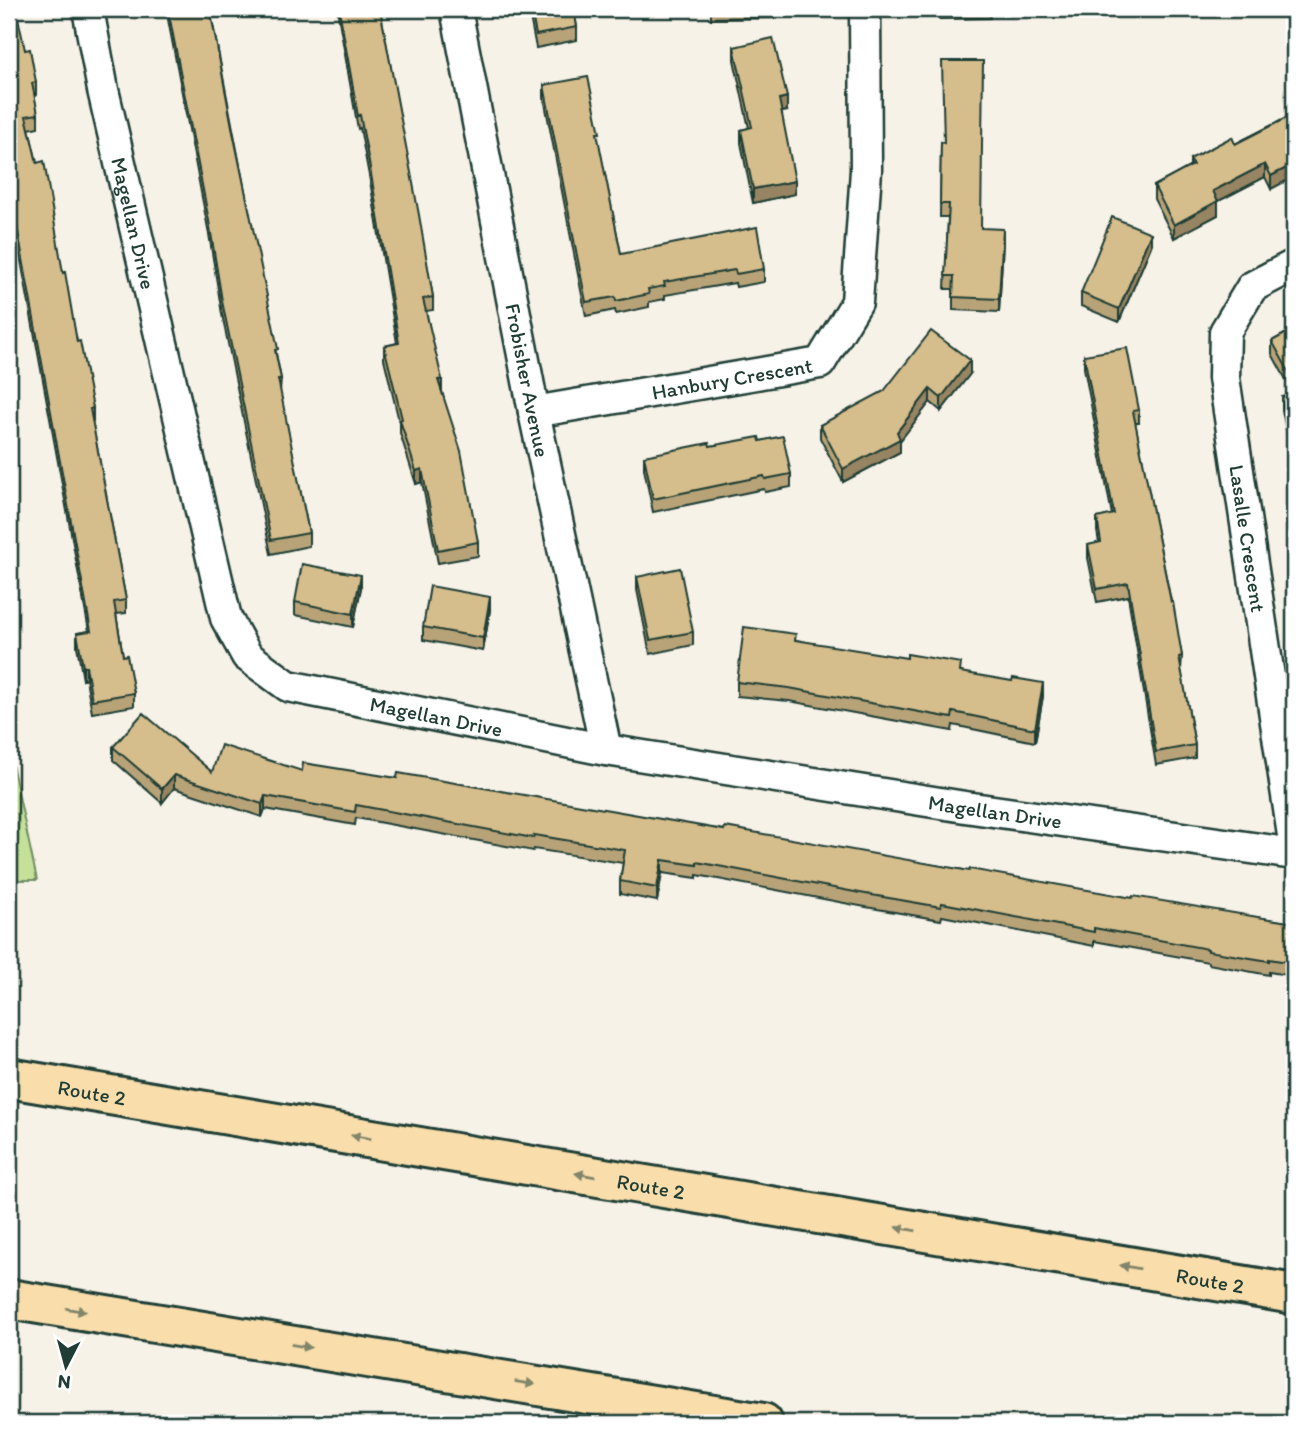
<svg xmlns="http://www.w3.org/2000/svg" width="1303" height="1432" viewBox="0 0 1303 1432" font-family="Itim,sans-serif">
  <rect width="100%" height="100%" fill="#f7f2e8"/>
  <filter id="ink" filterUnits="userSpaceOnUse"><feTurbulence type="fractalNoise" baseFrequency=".0143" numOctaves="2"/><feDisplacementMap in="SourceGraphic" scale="14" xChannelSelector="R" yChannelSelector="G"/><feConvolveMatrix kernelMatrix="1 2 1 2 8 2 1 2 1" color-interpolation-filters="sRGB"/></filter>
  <g filter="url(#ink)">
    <polygon fill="#c5e199" stroke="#728f66" stroke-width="2" points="9,750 37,880 9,880"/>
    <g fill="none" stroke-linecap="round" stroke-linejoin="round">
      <defs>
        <g id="street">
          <path id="s1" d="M88,9L103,90L226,618L247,656L288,686L606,750L965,807L1294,854"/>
          <path id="s2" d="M456,9L534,412L606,750"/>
          <path id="s3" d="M1294,265L1252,287L1225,332L1224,378L1294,842"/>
          <path id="s4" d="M534,412L820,363L857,302L866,170L865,9"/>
        </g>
        <g id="highway">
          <path id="s5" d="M9,1078L1294,1294"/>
          <polyline points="9,1299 763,1423"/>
        </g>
      </defs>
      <use href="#street" stroke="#1f3d34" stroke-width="35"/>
      <use href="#highway" stroke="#1f3d34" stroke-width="44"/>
      <use href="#street" stroke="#fff" stroke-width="30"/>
      <use href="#highway" stroke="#f9ddab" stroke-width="38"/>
    </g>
    <g fill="#b8a378" stroke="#1f3d34" stroke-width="2">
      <polygon points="9,9 25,50 36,82 36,95 34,96 38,114 38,127 29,129 63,273 77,342 93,408 93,421 92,421 126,600 126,613 116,614 123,656 134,693 134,706 92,713 86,679 83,680 77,646 77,633 89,631 15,228 9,230"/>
      <polygon points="166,9 210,9 281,379 280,392 309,533 309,546 271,554 222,314 209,234"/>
      <polygon points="337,9 380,9 433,297 433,310 426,311 442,391 478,542 478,556 438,563 422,482 416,484 400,433 400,425 384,359 384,346 397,343 370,181 360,128 358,129"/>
      <polygon points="524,9 574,9 577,27 577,40 536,48 530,17 526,17"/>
      <polygon points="711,9 774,9 774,18 711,19"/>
      <polygon points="939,9 990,9 990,18 940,19"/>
      <polygon points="734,47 787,111 781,112 795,194 753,203 741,143 741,130 749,128 734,60"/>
      <polygon points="544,85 599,146 621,254 764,269 764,282 736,287 735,283 665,295 665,299 649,302 649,307 616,314 615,310 586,316 544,98"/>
      <polygon points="1294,114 1271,189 1265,177 1218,201 1218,215 1174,238 1154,199 1154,186 1190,167 1190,159 1235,144"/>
      <polygon points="941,142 981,228 1003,242 999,312 953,310 953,289 945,289 948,217 940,217"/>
      <polygon points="1151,246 1119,322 1081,306 1081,293"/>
      <polygon points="1294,329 1294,394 1272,354 1272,341"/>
      <polygon points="1084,355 1139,410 1139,423 1135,423 1182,656 1181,670 1195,745 1195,758 1156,765 1128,596 1097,602 1088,558 1088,545 1099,543 1097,531 1097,518 1112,515 1084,368"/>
      <polygon points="970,374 941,411 930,402 900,441 900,452 843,482 820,438 820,425"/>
      <polygon points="1294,395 1294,472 1282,410 1282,397"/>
      <polygon points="760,441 791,474 791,487 765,492 764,489 653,512 644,469 644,456 710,446"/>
      <polygon points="637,577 693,632 693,645 650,654 637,590"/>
      <polygon points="361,588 353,627 295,615 295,602"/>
      <polygon points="490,610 483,651 423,640 423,627"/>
      <polygon points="796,640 961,672 1043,696 1035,742 953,725 952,731 789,701 737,696 737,682"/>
      <polygon points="113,747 212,772 302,771 724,830 1132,898 1294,923 1294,976 1269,972 1269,975 1208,964 1208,962 1094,941 1094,946 942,916 941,920 860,906 697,875 697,878 662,873 657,901 620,894 620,881 623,863 534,849 533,851 356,818 355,825 265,809 262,817 174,788 162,803 113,760"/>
    </g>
    <g fill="#968462" stroke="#1f3d34" stroke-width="2">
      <polygon points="787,97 787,111 779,112 779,99"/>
      <polygon points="1265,164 1265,177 1213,204 1213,191"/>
      <polygon points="1294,164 1294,177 1271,189 1271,176"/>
      <polygon points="795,181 795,194 753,203 753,189"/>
      <polygon points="1218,201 1218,215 1174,238 1174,225"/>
      <polygon points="1003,229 1003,242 999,312 999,299"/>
      <polygon points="1151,233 1151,246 1119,322 1119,309"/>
      <polygon points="970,360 970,374 941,411 941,398"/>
      <polygon points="442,379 442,392 438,380"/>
      <polygon points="930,389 930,402 900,441 900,452 843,482 843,469 897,432"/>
      <polygon points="422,469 422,482 416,484 416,471"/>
      <polygon points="361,575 361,588 353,627 353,614"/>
      <polygon points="490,597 490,610 483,651 483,638"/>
      <polygon points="86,666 86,679 83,680 83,667"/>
      <polygon points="1043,683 1043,696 1035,742 1035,729"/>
      <polygon points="174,775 174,788 162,803 162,789"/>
      <polygon points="265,796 265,809 262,817 262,804"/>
      <polygon points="662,860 662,873 657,901 657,888"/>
    </g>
    <g fill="#d6bd8c" stroke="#1f3d34" stroke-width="2">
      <polygon points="9,9 16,9 25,50 30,49 36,82 32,83 38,114 26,116 37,163 44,161 63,273 65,272 77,342 80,341 93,408 90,409 126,600 114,602 123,656 127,655 134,693 92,700 86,666 83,667 77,633 91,631 15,215 9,217"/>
      <polygon points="168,9 210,9 233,132 278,349 275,350 281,379 278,379 309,533 271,540 222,301 209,221"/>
      <polygon points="339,9 380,9 419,215 433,297 423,299 442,379 438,380 461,451 478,542 438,550 422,469 416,471 400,420 402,419 384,346 399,343 370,168 360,115 358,116"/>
      <polygon points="531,9 574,9 577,27 536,35"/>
      <polygon points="773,38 787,97 779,99 795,181 753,189 741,130 752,127 734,47"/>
      <polygon points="942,61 983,61 981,228 1003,229 999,299 953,297 954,276 945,276 949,204 940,204 941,142 944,143"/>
      <polygon points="588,77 600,133 597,133 621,254 757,227 764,269 736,274 735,270 664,282 665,286 648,289 649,294 616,301 615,297 586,302 544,85"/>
      <polygon points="1294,114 1294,164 1271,176 1265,164 1213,191 1218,201 1174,225 1154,186 1193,165 1190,159 1232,137 1235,144"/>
      <polygon points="1112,217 1151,233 1119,309 1081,293"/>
      <polygon points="1294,329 1294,381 1272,341"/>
      <polygon points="931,331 970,360 941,398 930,389 897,432 900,439 843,469 820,425 884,391"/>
      <polygon points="1127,348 1139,410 1133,411 1171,602 1173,602 1182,656 1179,657 1195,745 1156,752 1128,583 1097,589 1088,545 1101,542 1097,518 1114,514 1084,355"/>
      <polygon points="1294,395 1294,459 1282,397"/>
      <polygon points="783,436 791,474 765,479 764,476 653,499 644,456 709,443 710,446 759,437 760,441"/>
      <polygon points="302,564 361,575 353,614 295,602"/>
      <polygon points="680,568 693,632 650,640 637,577"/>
      <polygon points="430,586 490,597 483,638 423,627"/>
      <polygon points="744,627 796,634 795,640 907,658 907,654 961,663 960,672 1012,681 1013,678 1043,683 1035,729 953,712 952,718 789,688 737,682"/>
      <polygon points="143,713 212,772 221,745 302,771 303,763 397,778 398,773 724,830 725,827 969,871 970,869 1132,898 1133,896 1294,923 1294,963 1269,959 1269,961 1208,951 1208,949 1094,928 1094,932 942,903 941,907 860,893 697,862 697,865 662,860 657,888 620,881 625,850 534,835 533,838 356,805 355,812 265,796 262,804 174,775 162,789 113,747"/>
    </g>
    <defs><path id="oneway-solid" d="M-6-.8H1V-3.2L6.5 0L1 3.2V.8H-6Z" transform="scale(1.75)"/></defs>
    <g fill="#81856a">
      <use href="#oneway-solid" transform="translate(361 1137) rotate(-170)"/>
      <use href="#oneway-solid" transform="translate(585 1175) rotate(-170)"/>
      <use href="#oneway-solid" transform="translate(906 1229) rotate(-170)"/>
      <use href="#oneway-solid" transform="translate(1130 1267) rotate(-170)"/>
      <use href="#oneway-solid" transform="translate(76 1310) rotate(9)"/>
      <use href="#oneway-solid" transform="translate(301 1346) rotate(9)"/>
      <use href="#oneway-solid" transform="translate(525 1383) rotate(9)"/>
    </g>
  </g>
  <g text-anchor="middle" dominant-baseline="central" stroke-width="7" stroke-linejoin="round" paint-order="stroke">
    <g font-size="21" fill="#1f3d34" stroke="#fff">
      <text stroke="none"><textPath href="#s1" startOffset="219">Magellan Drive</textPath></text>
      <text stroke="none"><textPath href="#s4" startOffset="201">Hanbury Crescent</textPath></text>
      <text stroke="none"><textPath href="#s2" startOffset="378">Frobisher Avenue</textPath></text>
      <text stroke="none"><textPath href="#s3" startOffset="308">Lasalle Crescent</textPath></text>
      <text stroke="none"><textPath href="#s1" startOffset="870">Magellan Drive</textPath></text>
      <text stroke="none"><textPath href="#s1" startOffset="1437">Magellan Drive</textPath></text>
      <text stroke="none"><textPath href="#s5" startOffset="84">Route 2</textPath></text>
      <text stroke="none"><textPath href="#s5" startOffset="651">Route 2</textPath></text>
      <text stroke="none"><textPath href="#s5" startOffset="1218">Route 2</textPath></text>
    </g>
  </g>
  <rect width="1303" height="1432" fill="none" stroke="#fff" stroke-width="35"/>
  <rect x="18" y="18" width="1268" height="1397" fill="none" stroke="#1f3d34" stroke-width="2.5" filter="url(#ink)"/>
  <g transform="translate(66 1366) rotate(186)" stroke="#ffffff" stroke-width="5" paint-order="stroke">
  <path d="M0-5L12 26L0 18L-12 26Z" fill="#1f3d34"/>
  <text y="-10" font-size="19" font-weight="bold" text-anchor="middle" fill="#1f3d34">N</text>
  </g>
</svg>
